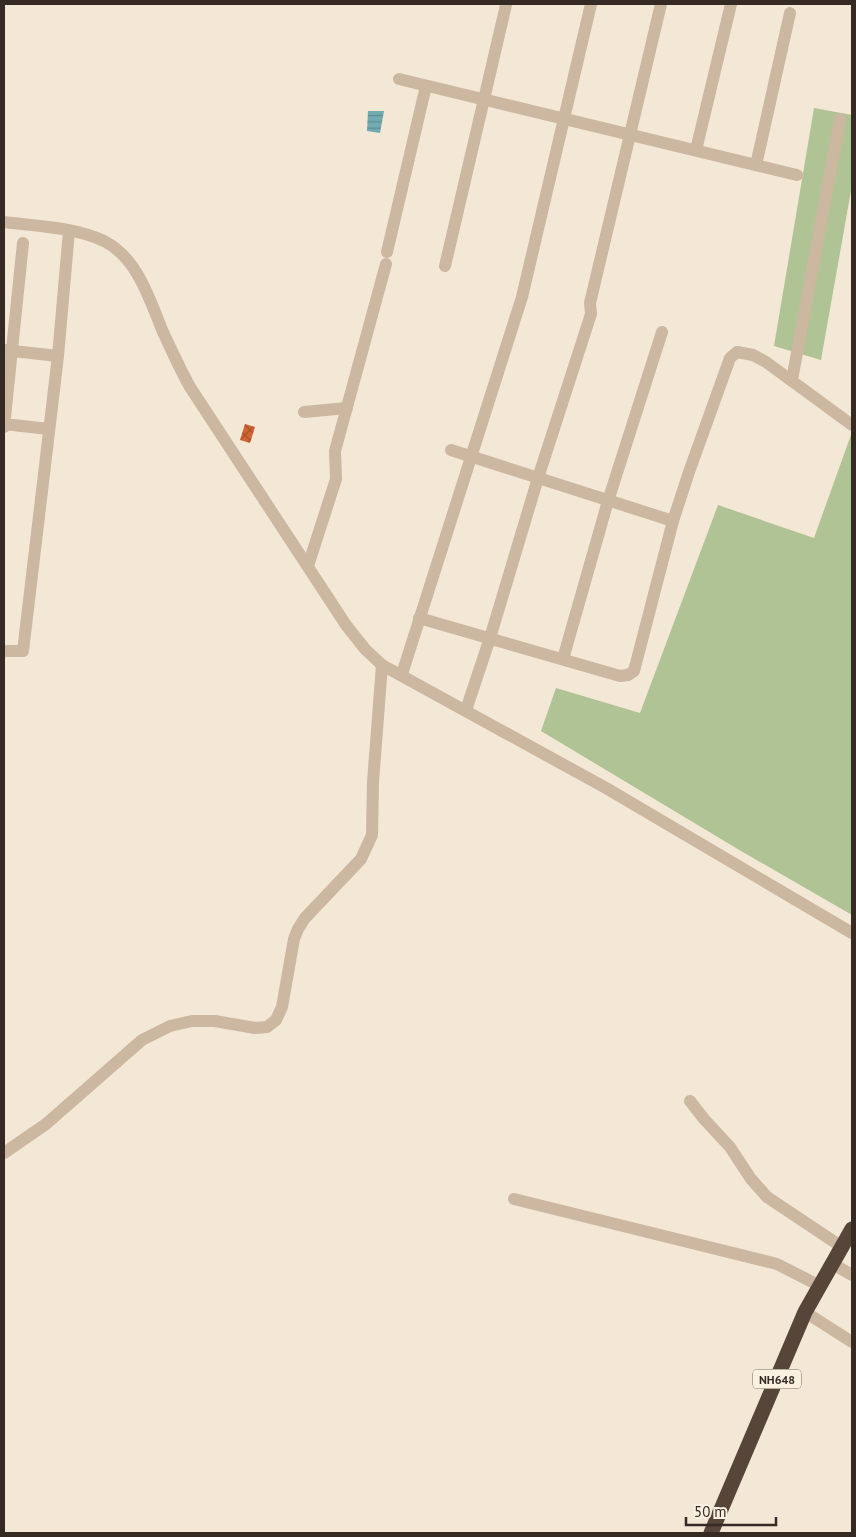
<svg xmlns="http://www.w3.org/2000/svg" width="856" height="1537" viewBox="0 0 856 1537" font-family="'PT Sans',sans-serif">
  <defs>
    <pattern id="water-rules" width="6" height="5" patternUnits="userSpaceOnUse" patternTransform="scale(1.25)"><rect width="6" height="5" fill="#72abb2"/><path d="M0 2.5h6" fill="none" stroke="#5e8b91"/></pattern>
    <pattern id="building-cross-hatch" width="8" height="8" patternUnits="userSpaceOnUse" patternTransform="scale(1.25)"><rect width="8" height="8" fill="#d26534"/><path d="M0 0l8 8M0 8l8-8" fill="none" stroke="#ab532c"/></pattern>
  </defs>
  <rect width="100%" height="100%" fill="#f3e7d5"/>
  <g fill="#b0c394">
    <polygon points="814,108 852,115 852,185 821,360 774,346"/>
    <polygon points="852,432 852,915 741,851 541,731 556,688 640,713 718,505 814,538"/>
  </g>
  <polygon fill="url(#water-rules)" points="368,111 384,111 380,133 367,131"/>
  <polygon fill="url(#building-cross-hatch)" points="245,424 255,427 250,443 240,440"/>
  <g fill="none" stroke-linecap="round" stroke-linejoin="round">
    <g stroke="#ccb7a0" stroke-width="12">
      <polyline points="399,79 797,175"/>
      <polyline points="696,150 731,4"/>
      <polyline points="756,165 790,13"/>
      <path d="M4,222C37,226 74,227 104,241C138,258 150,301 163,332C172,351 180,369 190,387L346,625L365,649L382,665L606,788L852,933"/>
      <polyline points="387,252 426,86"/>
      <polyline points="445,266 506,5"/>
      <polyline points="4,350 58,356"/>
      <polyline points="792,380 840,119"/>
      <polyline points="304,412 347,408"/>
      <polyline points="4,424 49,429"/>
      <polyline points="4,427 23,243"/>
      <polyline points="451,450 673,521"/>
      <polyline points="308,566 336,479 335,451 386,264"/>
      <polyline points="419,618 620,676 628,675 634,671 673,521 689,472 730,358 737,352 753,355 766,362 852,425"/>
      <polyline points="4,651 23,651 58,356 69,231"/>
      <polyline points="563,659 608,501 662,332"/>
      <polyline points="402,674 522,297 591,4"/>
      <polyline points="466,710 490,638 538,478 591,314 590,303 661,4"/>
      <polyline points="690,1101 704,1119 730,1147 751,1179 767,1197 842,1247"/>
      <polyline points="4,1153 46,1124 142,1040 170,1026 192,1021 215,1021 255,1028 267,1027 276,1020 282,1007 294,939 298,929 305,918 361,859 372,835 373,782 382,665"/>
      <polyline points="514,1199 777,1264 820,1286"/>
      <polyline points="833,1264 852,1275"/>
      <polyline points="805,1312 852,1342"/>
    </g>
    <polyline stroke="#57453a" stroke-width="15" points="711,1533 805,1312 852,1229"/>
  </g>
  <g text-anchor="middle" dominant-baseline="central" stroke-width="5" stroke-linejoin="round" paint-order="stroke">
    <rect fill="#fbf1e1" stroke="#70665d" stroke-width="1" x="753" y="1369.5" width="48" height="19" rx="4"/>
    <g font-size="12" font-weight="bold" fill="#352a24">
      <text x="777" y="1379">NH648</text>
    </g>
  </g>
  <rect width="856" height="1537" fill="none" stroke="#352a24" stroke-width="10"/>
  <path d="M686 1517v8h90v-8" fill="none" stroke="#352a24" stroke-width="2.5"/>
  <text x="694" y="1517" font-size="15" fill="#352a24" stroke="#fbf1e1" stroke-width="4" paint-order="stroke">50 m</text>
</svg>
